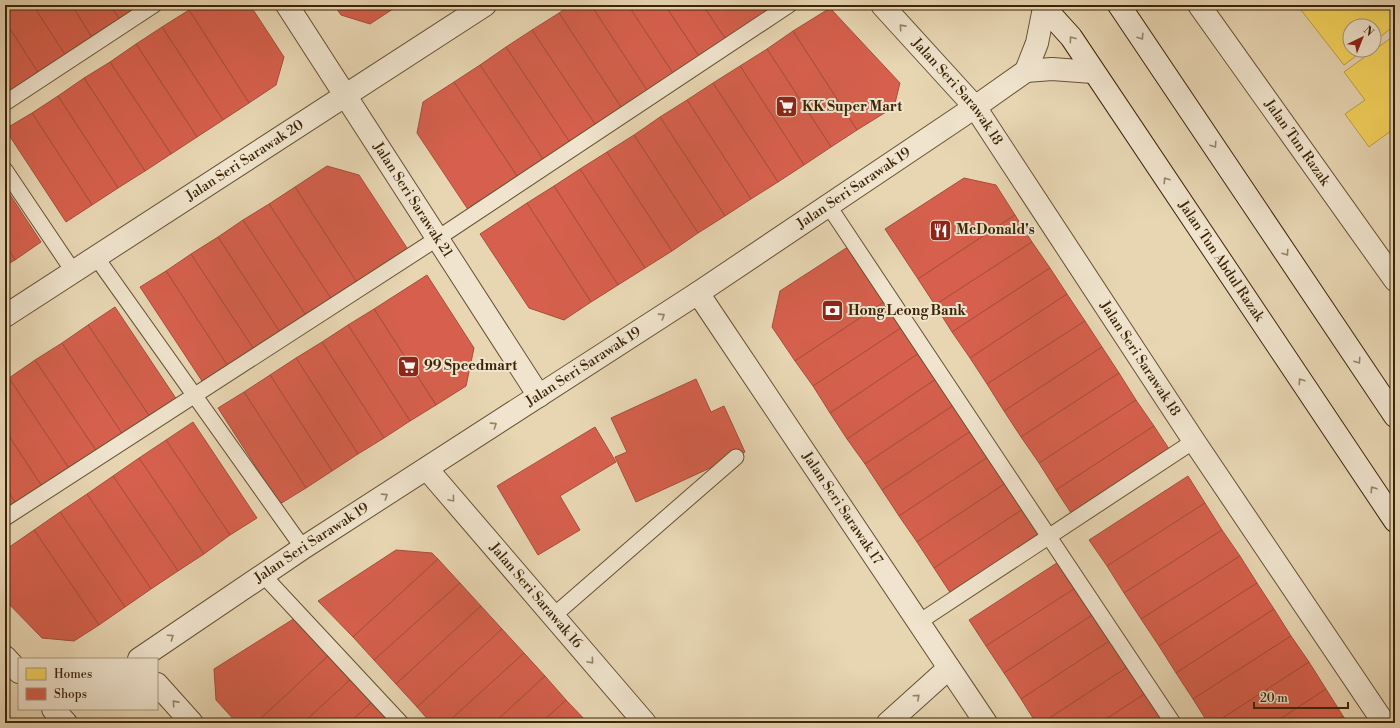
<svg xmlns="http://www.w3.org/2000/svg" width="1400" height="728" viewBox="0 0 1400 728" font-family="'Libre Bodoni',serif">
  <rect width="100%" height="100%" fill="#e8d6b3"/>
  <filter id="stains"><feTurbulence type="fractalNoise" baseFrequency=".005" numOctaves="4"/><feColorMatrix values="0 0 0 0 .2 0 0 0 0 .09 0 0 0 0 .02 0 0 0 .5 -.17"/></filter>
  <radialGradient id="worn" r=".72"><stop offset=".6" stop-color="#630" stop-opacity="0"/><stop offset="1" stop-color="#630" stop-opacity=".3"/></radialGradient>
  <g fill="#f6d55c" stroke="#bea042">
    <polygon points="1297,5 1395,5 1395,25 1374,42 1374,26 1350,26 1350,50 1364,50 1344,65"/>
    <polygon points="1395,35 1395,128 1369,147 1345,114 1365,100 1344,72"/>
  </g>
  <g fill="#d6604d" stroke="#a84e38">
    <polygon points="5,5 33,5 66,56 39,74 5,21"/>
    <polygon points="33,5 72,5 93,39 66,56"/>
    <polygon points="72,5 110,5 121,21 93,39"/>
    <polygon points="110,5 145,5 121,21"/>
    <polygon points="197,5 250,5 284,57 276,85 249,103 189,10"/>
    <polygon points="334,5 399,5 370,24 341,15"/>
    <polygon points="571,5 591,5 649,93 623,110 559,13"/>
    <polygon points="591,5 628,5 675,76 649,93"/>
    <polygon points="628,5 665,5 701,59 675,76"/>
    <polygon points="665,5 703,5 727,41 701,59"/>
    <polygon points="703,5 783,5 727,41"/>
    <polygon points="830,8 900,83 894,107 857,130 793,31"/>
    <polygon points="189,10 249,103 223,120 162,27"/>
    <polygon points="559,13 623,110 597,127 532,30"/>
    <polygon points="5,21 39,74 12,91 5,80"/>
    <polygon points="162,27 223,120 197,137 136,44"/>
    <polygon points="532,30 597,127 571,144 506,47"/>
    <polygon points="793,31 857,130 831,147 767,49"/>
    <polygon points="136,44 197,137 171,154 110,62"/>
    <polygon points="506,47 571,144 545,162 480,65"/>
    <polygon points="767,49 831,147 804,165 740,66"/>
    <polygon points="110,62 171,154 145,171 84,78"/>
    <polygon points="480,65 545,162 519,179 454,82"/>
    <polygon points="740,66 804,165 778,182 713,83"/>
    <polygon points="84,78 145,171 118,188 58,96"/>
    <polygon points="5,80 12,91 5,96"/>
    <polygon points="454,82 519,179 469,211 417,133 423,102"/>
    <polygon points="713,83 778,182 751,199 687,100"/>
    <polygon points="58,96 118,188 92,205 32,113"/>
    <polygon points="687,100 751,199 725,216 660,117"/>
    <polygon points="32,113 92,205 66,222 5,129"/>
    <polygon points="660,117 725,216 698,233 634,135"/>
    <polygon points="634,135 698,233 672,251 607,152"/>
    <polygon points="607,152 672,251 645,268 580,169"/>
    <polygon points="327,166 359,175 409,251 358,284 295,187"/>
    <polygon points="580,169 645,268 618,285 554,186"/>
    <polygon points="964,178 996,185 1015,215 918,279 885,229"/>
    <polygon points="554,186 618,285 591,302 527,203"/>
    <polygon points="5,187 41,242 15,260 5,244"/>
    <polygon points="295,187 358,284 332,300 269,204"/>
    <polygon points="527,203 591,302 564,320 529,308 480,234"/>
    <polygon points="269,204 332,300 307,317 243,220"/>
    <polygon points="1015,215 1032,242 935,305 918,279"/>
    <polygon points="243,220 307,317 281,334 218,237"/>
    <polygon points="218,237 281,334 255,351 191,254"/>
    <polygon points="857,241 893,296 795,361 772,327 780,291"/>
    <polygon points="1032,242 1050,268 952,332 935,305"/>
    <polygon points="5,244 15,260 5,266"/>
    <polygon points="191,254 255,351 229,368 166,271"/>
    <polygon points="1050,268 1067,294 970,358 952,332"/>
    <polygon points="166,271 229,368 204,384 140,287"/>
    <polygon points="427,275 474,348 466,386 436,405 374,309"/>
    <polygon points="1067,294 1085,321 987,384 970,358"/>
    <polygon points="893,296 910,322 813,386 795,361"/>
    <polygon points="115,307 177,400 150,417 88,325"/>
    <polygon points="374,309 436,405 410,421 348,325"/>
    <polygon points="1085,321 1102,347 1004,411 987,384"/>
    <polygon points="910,322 928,347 830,413 813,386"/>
    <polygon points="88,325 150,417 123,435 62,343"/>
    <polygon points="348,325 410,421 384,438 322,342"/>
    <polygon points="322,342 384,438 358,454 296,358"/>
    <polygon points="62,343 123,435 97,452 35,360"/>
    <polygon points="928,347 945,373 847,439 830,413"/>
    <polygon points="1102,347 1119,373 1021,437 1004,411"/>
    <polygon points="296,358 358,454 332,471 270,375"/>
    <polygon points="35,360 97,452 70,470 9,378"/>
    <polygon points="945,373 963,399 865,464 847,439"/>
    <polygon points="1119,373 1136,400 1039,463 1021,437"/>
    <polygon points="270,375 332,471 306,488 244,392"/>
    <polygon points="9,378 70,470 43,488 5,430 5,380"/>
    <polygon points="696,379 711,412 724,406 745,452 636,502 615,457 627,452 611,418"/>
    <polygon points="244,392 306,488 280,504 218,408"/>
    <polygon points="963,399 980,425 882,490 865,464"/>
    <polygon points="1136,400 1154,426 1056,490 1039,463"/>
    <polygon points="193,422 257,518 230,535 166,440"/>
    <polygon points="980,425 997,451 899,516 882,490"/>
    <polygon points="1154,426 1171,452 1073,516 1056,490"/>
    <polygon points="595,427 616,462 560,496 580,530 538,555 497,486"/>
    <polygon points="5,430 43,488 17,505 5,487"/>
    <polygon points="166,440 230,535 204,554 139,458"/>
    <polygon points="997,451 1015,477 917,542 899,516"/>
    <polygon points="139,458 204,554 178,571 113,476"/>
    <polygon points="113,476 178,571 151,589 87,494"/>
    <polygon points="1188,476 1205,503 1107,566 1089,540"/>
    <polygon points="1015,477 1032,503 934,568 917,542"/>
    <polygon points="5,487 17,505 5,513"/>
    <polygon points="87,494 151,589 125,607 60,512"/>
    <polygon points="1032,503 1050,529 951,594 934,568"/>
    <polygon points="1205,503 1222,530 1124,593 1107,566"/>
    <polygon points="60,512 125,607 99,625 34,530"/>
    <polygon points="34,530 99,625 74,641 42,638 5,600 5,550"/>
    <polygon points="1222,530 1240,556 1141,619 1124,593"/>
    <polygon points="396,550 432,553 438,559 353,637 318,601"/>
    <polygon points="1240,556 1257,583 1159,646 1141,619"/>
    <polygon points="1066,557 1083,583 986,646 969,620"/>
    <polygon points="438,559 460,583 374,660 353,637"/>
    <polygon points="460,583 481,606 396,684 374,660"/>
    <polygon points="1083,583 1100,610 1004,673 986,646"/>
    <polygon points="1257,583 1274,609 1176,673 1159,646"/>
    <polygon points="481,606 502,629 417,707 396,684"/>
    <polygon points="1274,609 1291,636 1193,699 1176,673"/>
    <polygon points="1100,610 1117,636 1021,699 1004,673"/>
    <polygon points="295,618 329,655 256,723 237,723 216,700 214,669"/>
    <polygon points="502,629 524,653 447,723 431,723 417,707"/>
    <polygon points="1117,636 1135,662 1042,723 1036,723 1021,699"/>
    <polygon points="1291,636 1309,662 1215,723 1208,723 1193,699"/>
    <polygon points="524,653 545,676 494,723 447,723"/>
    <polygon points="329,655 351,679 303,723 256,723"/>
    <polygon points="1135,662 1152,689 1100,723 1042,723"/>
    <polygon points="1309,662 1326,689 1274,723 1215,723"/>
    <polygon points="545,676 566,700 541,723 494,723"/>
    <polygon points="351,679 372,702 349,723 303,723"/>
    <polygon points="1152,689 1170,715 1157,723 1100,723"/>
    <polygon points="1326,689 1343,716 1332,723 1274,723"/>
    <polygon points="566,700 588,723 541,723"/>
    <polygon points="372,702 392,723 349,723"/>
    <polygon points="1343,716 1348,723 1332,723"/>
  </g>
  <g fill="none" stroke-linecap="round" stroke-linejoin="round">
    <defs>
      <g id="service">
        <polyline points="5,103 154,5"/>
        <polyline points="5,170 73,271"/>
        <polyline points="828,205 1173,723"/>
        <polyline points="96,257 303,548"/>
        <polyline points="5,518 438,238 789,5"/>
        <polyline points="263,575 401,723"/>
        <polyline points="552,617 736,457"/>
        <polyline points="919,622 1194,441"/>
      </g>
      <g id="minor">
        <path id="s1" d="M287,5L539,396"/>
        <path id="s2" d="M882,5L975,107L1194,441L1384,723"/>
        <path id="s3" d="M1199,5L1395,280"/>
        <polyline points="1026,71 1052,69 1093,72"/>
        <path id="s4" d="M698,293L986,723"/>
        <path id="s5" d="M5,316L485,5"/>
        <path id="s6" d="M427,469L645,723"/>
        <polyline points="5,657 19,672"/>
        <path id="s7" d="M139,659L303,548L698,293L975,107L1026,71L1037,43L1044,8"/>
        <polyline points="157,684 192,723"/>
        <polyline points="53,709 66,723"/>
        <polyline points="888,723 949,668"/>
      </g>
      <g id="secondary">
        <path id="s8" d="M1042,5L1071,37L1395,521"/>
        <polyline points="1119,5 1395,416"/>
      </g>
    </defs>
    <use href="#service" stroke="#675132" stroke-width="17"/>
    <use href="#minor" stroke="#675132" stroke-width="24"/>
    <use href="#secondary" stroke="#3c2507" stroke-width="24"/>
    <use href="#service" stroke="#f0e4ce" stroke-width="15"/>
    <use href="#minor" stroke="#f0e4ce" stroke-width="22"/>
    <use href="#secondary" stroke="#f0e4ce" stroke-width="22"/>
  </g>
  <defs><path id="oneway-chevron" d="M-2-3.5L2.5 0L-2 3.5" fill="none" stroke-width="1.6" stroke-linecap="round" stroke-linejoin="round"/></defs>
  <g stroke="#96846a">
    <use href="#oneway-chevron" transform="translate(902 27) rotate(-132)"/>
    <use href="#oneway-chevron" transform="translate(1141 37) rotate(56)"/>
    <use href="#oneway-chevron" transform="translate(1072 39) rotate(-126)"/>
    <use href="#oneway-chevron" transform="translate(1214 145) rotate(56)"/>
    <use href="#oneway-chevron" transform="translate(1166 180) rotate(-124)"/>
    <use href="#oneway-chevron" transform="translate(1286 253) rotate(56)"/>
    <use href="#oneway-chevron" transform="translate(662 316) rotate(-33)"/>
    <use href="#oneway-chevron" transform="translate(1358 361) rotate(56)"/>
    <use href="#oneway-chevron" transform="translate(1301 381) rotate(-124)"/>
    <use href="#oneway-chevron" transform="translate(494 425) rotate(-33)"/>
    <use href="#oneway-chevron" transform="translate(1373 489) rotate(-124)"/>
    <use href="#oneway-chevron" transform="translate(385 496) rotate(-33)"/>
    <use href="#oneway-chevron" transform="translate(452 499) rotate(50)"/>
    <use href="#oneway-chevron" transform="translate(171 637) rotate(-34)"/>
    <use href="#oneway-chevron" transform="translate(591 661) rotate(49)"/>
    <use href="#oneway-chevron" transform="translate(917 697) rotate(-42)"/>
    <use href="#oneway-chevron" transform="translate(175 703) rotate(-132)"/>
  </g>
  <defs>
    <symbol id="supermarket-square" viewBox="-11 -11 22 22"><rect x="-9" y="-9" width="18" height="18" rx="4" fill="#8f2418" stroke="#f0e4ce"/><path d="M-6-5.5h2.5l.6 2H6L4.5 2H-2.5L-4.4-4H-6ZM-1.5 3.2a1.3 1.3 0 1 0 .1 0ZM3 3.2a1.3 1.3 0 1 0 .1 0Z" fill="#fff"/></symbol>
    <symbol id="restaurant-square" viewBox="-11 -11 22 22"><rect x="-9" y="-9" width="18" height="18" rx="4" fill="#8f2418" stroke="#f0e4ce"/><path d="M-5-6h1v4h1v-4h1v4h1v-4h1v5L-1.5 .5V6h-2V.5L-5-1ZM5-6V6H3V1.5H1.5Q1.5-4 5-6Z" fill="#fff"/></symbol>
    <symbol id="bank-square" viewBox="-11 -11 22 22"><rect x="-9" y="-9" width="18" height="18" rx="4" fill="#8f2418" stroke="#f0e4ce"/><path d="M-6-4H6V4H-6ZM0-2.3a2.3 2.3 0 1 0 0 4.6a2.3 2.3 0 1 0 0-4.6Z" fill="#fff"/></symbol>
  </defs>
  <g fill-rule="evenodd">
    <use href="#supermarket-square" x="774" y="94" width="25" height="25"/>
    <use href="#restaurant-square" x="928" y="218" width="25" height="25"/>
    <use href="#bank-square" x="820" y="298" width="25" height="25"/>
    <use href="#supermarket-square" x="396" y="354" width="25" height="25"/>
  </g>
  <g text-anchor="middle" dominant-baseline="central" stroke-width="4" stroke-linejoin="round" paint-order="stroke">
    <g font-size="14" fill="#3c2507" stroke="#f0e4ce">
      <text stroke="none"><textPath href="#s2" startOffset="115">Jalan Seri Sarawak 18</textPath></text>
      <text stroke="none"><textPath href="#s3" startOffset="169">Jalan Tun Razak</textPath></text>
      <text stroke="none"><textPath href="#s5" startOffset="286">Jalan Seri Sarawak 20</textPath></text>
      <text stroke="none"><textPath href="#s7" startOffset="856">Jalan Seri Sarawak 19</textPath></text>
      <text stroke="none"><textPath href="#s1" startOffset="232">Jalan Seri Sarawak 21</textPath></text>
      <text stroke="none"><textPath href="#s8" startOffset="313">Jalan Tun Abdul Razak</textPath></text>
      <text stroke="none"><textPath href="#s2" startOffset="439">Jalan Seri Sarawak 18</textPath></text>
      <text stroke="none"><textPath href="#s7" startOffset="532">Jalan Seri Sarawak 19</textPath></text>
      <text stroke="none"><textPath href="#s4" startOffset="259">Jalan Seri Sarawak 17</textPath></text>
      <text stroke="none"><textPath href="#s7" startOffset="208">Jalan Seri Sarawak 19</textPath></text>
      <text stroke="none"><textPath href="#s6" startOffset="167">Jalan Seri Sarawak 16</textPath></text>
    </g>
    <g font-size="14" font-weight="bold" fill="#3c2507" stroke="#f0e4ce" text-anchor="start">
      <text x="802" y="107">KK Super Mart</text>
      <text x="956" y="230">McDonald's</text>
      <text x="848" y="311">Hong Leong Bank</text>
      <text x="424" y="366">99 Speedmart</text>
    </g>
  </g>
  <rect width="1400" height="728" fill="none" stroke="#e8d6b3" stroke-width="20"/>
  <rect x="6" y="6" width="1388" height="716" fill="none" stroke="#3c2507" stroke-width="2"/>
  <rect x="10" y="10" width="1380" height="708" fill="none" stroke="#3c2507"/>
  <rect x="18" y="658" width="140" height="52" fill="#f0e4ce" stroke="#a8987e"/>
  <rect x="26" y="668" width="20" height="12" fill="#f6d55c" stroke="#a8987e"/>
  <text x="54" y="678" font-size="12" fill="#3c2507">Homes</text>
  <rect x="26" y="688" width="20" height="12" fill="#d6604d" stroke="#a8987e"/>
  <text x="54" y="698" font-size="12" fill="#3c2507">Shops</text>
  <g transform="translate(1362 38) rotate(43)"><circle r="19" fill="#f0e4ce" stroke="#a8987e"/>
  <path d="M0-3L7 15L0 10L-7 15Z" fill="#8f2418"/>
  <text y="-6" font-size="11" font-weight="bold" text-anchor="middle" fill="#3c2507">N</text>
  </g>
  <path d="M1254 702v6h94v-6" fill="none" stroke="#3c2507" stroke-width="2"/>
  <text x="1260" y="702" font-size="12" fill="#3c2507" stroke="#f0e4ce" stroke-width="3" paint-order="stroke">20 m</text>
  <rect width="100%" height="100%" filter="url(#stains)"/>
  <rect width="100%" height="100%" fill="url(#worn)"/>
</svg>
